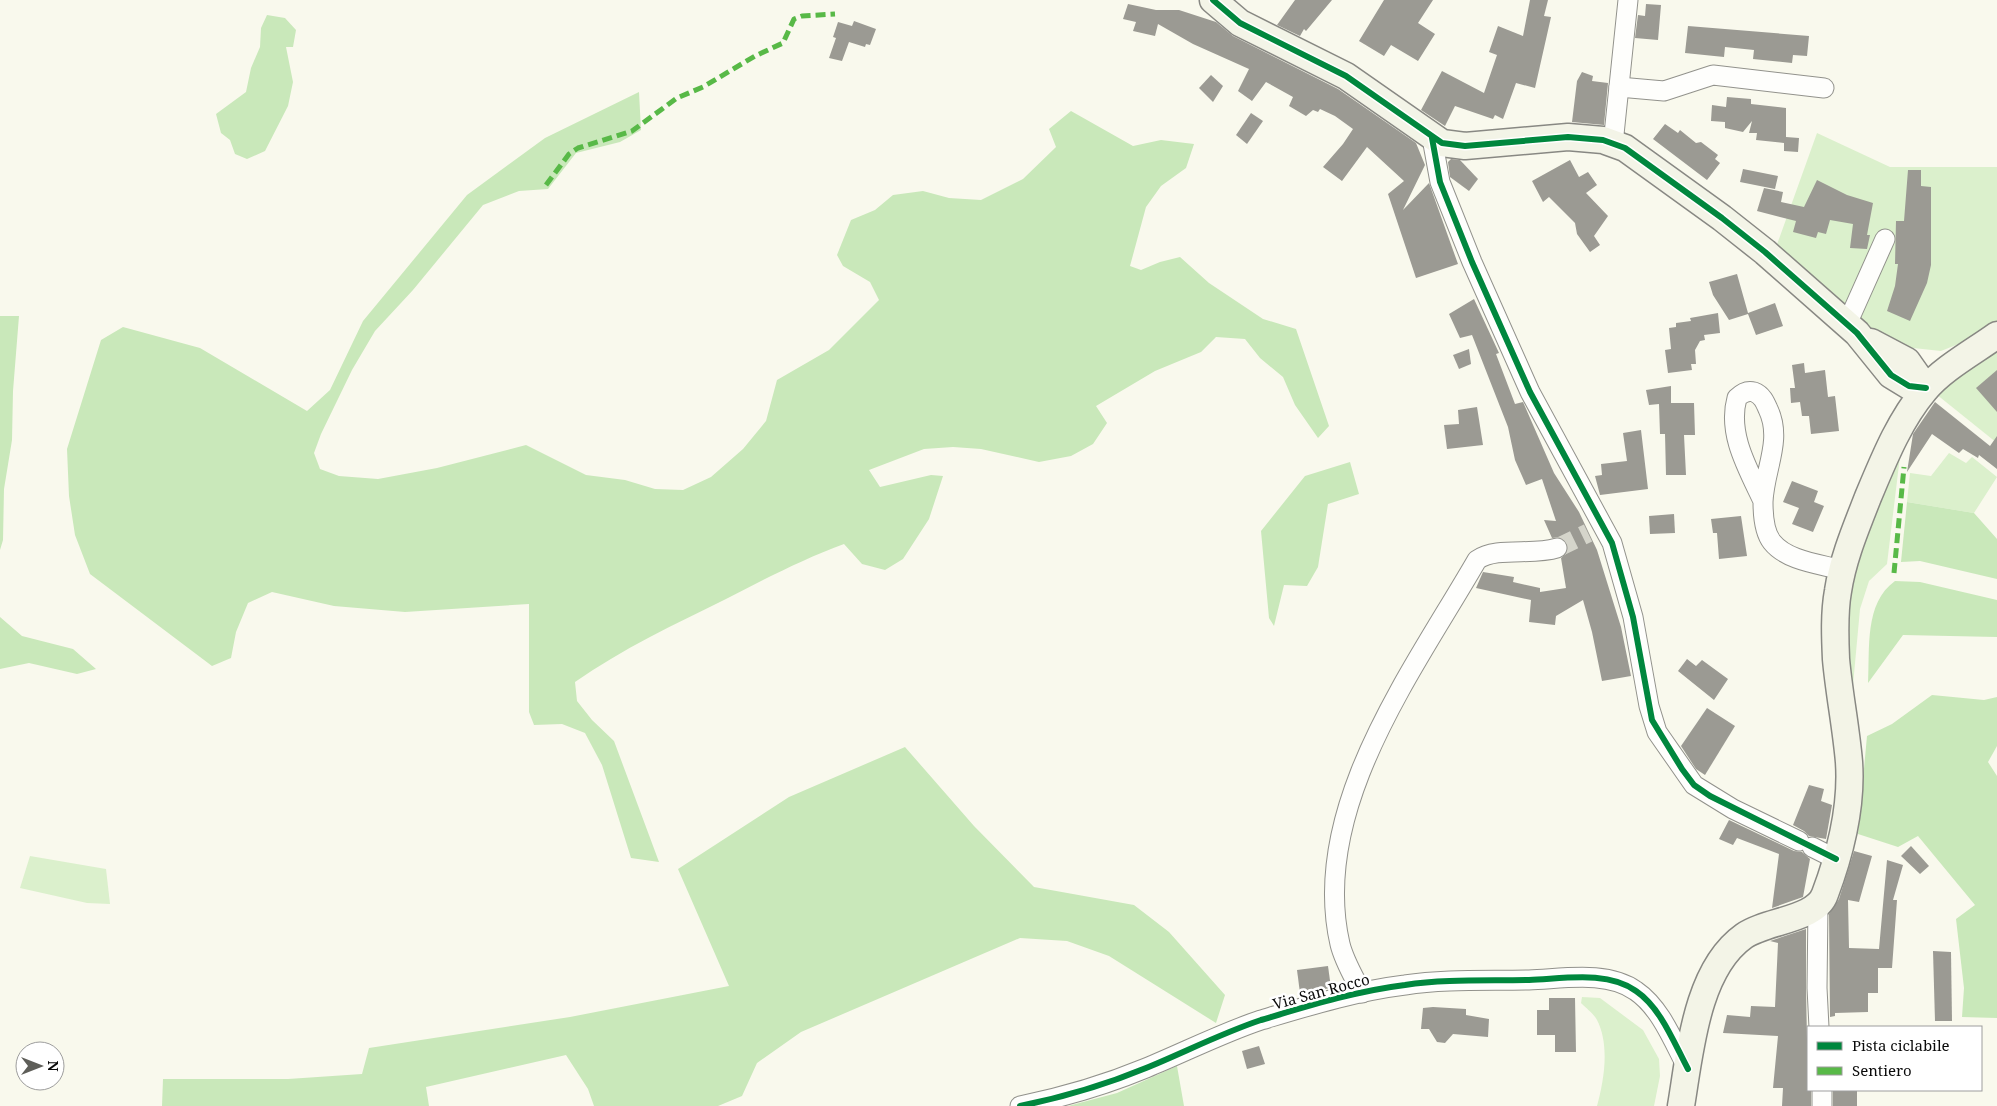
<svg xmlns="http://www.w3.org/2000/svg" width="1997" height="1106" viewBox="0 0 1997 1106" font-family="'Noto Serif',serif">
  <rect width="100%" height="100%" fill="#f9f9ed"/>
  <g fill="#dbf0cc">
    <polygon points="1817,133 1890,167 1997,167 1997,322 1971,339 1941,351 1904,347 1879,337 1775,250"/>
    <polygon points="1997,348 1997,443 1936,394"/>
    <path d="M1901,448L1887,564L1869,581L1860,609L1852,696C1850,657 1845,619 1852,581C1860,535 1883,491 1901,448Z"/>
    <polygon points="1949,453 1966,463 1972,457 1997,477 1974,513 1907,502 1910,473 1931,476"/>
    <polygon points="30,856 106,869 110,904 87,903 20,888"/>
    <path d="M1582,997L1600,998L1643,1030L1659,1059L1660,1076L1654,1106H1597C1604,1081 1610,1045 1597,1020C1594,1014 1586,1008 1581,1003Z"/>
  </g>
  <g fill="#c9e8ba">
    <polygon points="267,15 285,18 296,30 293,47 286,47 293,82 288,106 265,151 247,159 235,154 230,140 221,133 216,114 246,92 251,68 260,47 261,28"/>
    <path d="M639,92L641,130L620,142L576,153L548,189L519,191L483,205L413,290L375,331L352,370L321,434L314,453L320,469L339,476L378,479L437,468L526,445L586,475L625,480L655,489L683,490L711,477L743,449L766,421L777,380L829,350L879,300L870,282L843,266L837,255L851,220L875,210L893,195L923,191L949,198L981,200L1023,179L1056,147L1049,129L1071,111L1133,146L1161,140L1194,144L1186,168L1161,186L1146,207L1130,266L1141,270L1160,262L1180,257L1209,283L1263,319L1296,329L1329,426L1318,438L1295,405L1283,377L1260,358L1245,339L1216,337L1201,352L1155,371L1096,406L1107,423L1093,444L1071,456L1039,462L981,449L953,447L924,449L869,470L880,487L931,475L943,476L929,519L903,559L885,570L862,564L844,544C803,559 765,579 726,599C675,624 622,649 575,682L577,701L592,720L614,741L659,862L631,858L602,765L585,733L562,724L534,725L529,712V604L405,612L334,606L272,592L248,603L236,632L231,658L212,666L90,574L75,535L69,496L67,449L101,340L123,327L200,348L307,411L330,390L363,321L467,195L545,138Z"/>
    <polygon points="0,316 19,316 13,391 12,440 4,489 3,540 0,550"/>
    <polygon points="1350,462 1359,494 1328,504 1318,567 1307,586 1284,585 1274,626 1269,618 1261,531 1305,476"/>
    <polygon points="1907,502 1974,513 1997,539 1997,579 1920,561 1901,562"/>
    <path d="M1895,581L1920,582L1997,600V637L1903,635L1868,683C1870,649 1864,603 1895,581Z"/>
    <polygon points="0,617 22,636 73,649 96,669 77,674 29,663 0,669"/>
    <polygon points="1932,695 1984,700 1997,697 1997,746 1988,762 1997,776 1997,1018 1962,1017 1964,988 1956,919 1975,905 1918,836 1898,847 1858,834 1867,736 1892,724"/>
    <polygon points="905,747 974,826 1034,887 1134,905 1169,932 1225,995 1216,1023 1109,956 1067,941 1020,938 801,1032 757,1063 742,1096 718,1106 594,1106 588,1089 566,1055 426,1087 429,1106 162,1106 163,1079 288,1079 362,1074 369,1048 570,1017 729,986 678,869 789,797"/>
    <polygon points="1177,1066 1184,1106 1068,1106 1117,1093"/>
  </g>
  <g fill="#9b9a93">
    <polygon points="1295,0 1332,0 1306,31 1304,29 1300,36 1277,25"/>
    <polygon points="1384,0 1433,0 1418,23 1435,34 1418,61 1391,45 1384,56 1359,41"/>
    <polygon points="1530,0 1548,0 1544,16 1551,17 1535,88 1516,83 1503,119 1495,115 1493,119 1455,106 1445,126 1421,110 1442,71 1484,93 1497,55 1489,52 1498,26 1523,36"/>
    <polygon points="1128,4 1156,10 1179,10 1216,22 1233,36 1338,89 1416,143 1425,165 1403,210 1429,183 1458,264 1416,278 1388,194 1404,181 1367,147 1342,181 1323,167 1343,144 1353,129 1335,116 1320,109 1318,112 1313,110 1306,116 1289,106 1293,97 1266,82 1252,101 1238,91 1249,69 1193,44 1158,24 1155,36 1133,31 1136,22 1123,19"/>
    <polygon points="1646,4 1661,5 1658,40 1635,38 1638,15 1645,16"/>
    <polygon points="854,21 876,29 870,45 866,44 865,47 849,42 842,61 829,58 836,38 833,37 838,22 852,26"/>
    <polygon points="1688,26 1809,36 1807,56 1793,55 1792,63 1753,59 1754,50 1725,47 1724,57 1685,53"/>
    <polygon points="1582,72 1593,76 1592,81 1608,83 1604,125 1572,122 1577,81"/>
    <polygon points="1211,75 1223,86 1213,102 1199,88"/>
    <polygon points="1727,97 1751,99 1751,104 1786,108 1786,137 1799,138 1798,152 1784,151 1784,143 1756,140 1757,133 1749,133 1752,121 1743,132 1725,128 1725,122 1711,121 1712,105 1726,107"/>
    <polygon points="1251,113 1263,121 1247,144 1236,135"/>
    <polygon points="1665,124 1678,133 1680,130 1696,143 1701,142 1718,155 1715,159 1720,163 1707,180 1653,139"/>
    <polygon points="1451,159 1460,160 1478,179 1469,191 1450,177 1448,162"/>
    <polygon points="1570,160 1579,177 1588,172 1597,185 1586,193 1608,216 1594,236 1600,245 1590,252 1577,234 1575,223 1549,197 1543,202 1532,181"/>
    <polygon points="1743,169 1778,176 1775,189 1740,182"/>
    <polygon points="1908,170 1921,170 1921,186 1931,187 1931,265 1927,283 1910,321 1887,311 1895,286 1898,264 1895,264 1896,221 1904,221"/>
    <polygon points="1817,180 1847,195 1873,203 1867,235 1870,235 1867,249 1850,248 1853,224 1830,220 1826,234 1818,232 1816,238 1793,232 1796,221 1757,211 1764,188 1783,192 1781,202 1804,207"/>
    <polygon points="1737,274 1748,313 1775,303 1783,326 1756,335 1748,314 1729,320 1713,295 1709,282"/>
    <polygon points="1474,299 1499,353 1496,354 1515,404 1523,402 1554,473 1579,512 1597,550 1621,627 1631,676 1602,681 1592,632 1583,600 1556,616 1555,625 1529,622 1531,600 1476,588 1483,572 1514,577 1513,582 1540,588 1540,592 1566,588 1561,558 1568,552 1568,546 1561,537 1552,538 1544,520 1556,521 1542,479 1526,485 1515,460 1508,427 1472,335 1460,338 1449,314"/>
    <polygon points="1718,313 1720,333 1704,335 1705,340 1700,341 1695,350 1696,364 1691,364 1692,370 1668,373 1665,350 1671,349 1669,328 1676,327 1676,323 1691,321 1690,318"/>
    <polygon points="1469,349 1471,364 1459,369 1453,355"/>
    <polygon points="1804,363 1805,373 1825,370 1828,397 1835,396 1839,431 1811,434 1809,416 1802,416 1800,402 1791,403 1790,388 1795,388 1792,365"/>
    <polygon points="1997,370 1997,412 1976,388"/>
    <polygon points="1671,386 1671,403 1694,403 1695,435 1684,435 1686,475 1666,475 1665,434 1660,434 1659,404 1649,405 1646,390"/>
    <polygon points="1935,402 1990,446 1997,436 1997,469 1979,455 1978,458 1963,449 1959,453 1932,434 1907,472 1913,434"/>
    <polygon points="1477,407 1483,445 1447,449 1444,425 1459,424 1458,410"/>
    <polygon points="1641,430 1648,489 1600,495 1595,476 1602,475 1601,464 1627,461 1623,433"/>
    <polygon points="1792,481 1818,491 1814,502 1824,506 1813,532 1792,524 1799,508 1783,502"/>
    <polygon points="1674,514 1675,533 1650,534 1649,516"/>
    <polygon points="1741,516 1747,556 1719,559 1717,533 1713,533 1711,519"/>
    <polygon points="1687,659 1696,666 1702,660 1728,679 1714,700 1678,671"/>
    <polygon points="1707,708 1735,726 1705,775 1696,769 1681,746"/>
    <polygon points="1809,785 1824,789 1821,801 1832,805 1826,839 1809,836 1804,831 1793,825"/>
    <polygon points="1729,820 1794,851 1802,852 1810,859 1803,897 1772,908 1779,854 1737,838 1733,845 1719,839"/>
    <polygon points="1911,846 1929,866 1920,874 1901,856"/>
    <polygon points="1854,851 1872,856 1859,902 1848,900 1849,948 1879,949 1887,860 1903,865 1893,900 1897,900 1892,968 1878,968 1878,993 1868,993 1868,1012 1835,1013 1835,1016 1830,1017 1829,914 1839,899"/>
    <polygon points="1806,929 1806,989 1808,1090 1811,1090 1811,1106 1782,1106 1783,1088 1773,1088 1778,1036 1723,1033 1727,1015 1750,1017 1751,1006 1775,1007 1778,943 1770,941"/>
    <polygon points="1933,951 1951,952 1952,1021 1935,1021"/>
    <polygon points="1328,966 1331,988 1300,993 1297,970"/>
    <polygon points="1549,998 1575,998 1576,1052 1555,1052 1555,1035 1537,1035 1537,1010 1549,1010"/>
    <polygon points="1433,1007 1466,1009 1466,1015 1489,1019 1488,1037 1453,1034 1445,1043 1437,1042 1429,1029 1421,1029 1423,1008"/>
    <polygon points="1259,1046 1265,1064 1247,1069 1242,1051"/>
    <rect x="1833" y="1090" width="24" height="16"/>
  </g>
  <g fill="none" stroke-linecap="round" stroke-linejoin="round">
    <polyline stroke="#d5d5cb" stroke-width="19" stroke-dasharray="19 9" stroke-linecap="butt" points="1557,548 1588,533"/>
    <defs>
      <g id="street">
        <polyline points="1619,87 1664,91 1713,75 1824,88"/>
        <polyline points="1432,138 1440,182 1472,262 1530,392 1612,543 1633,617 1649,706 1657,732 1694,785 1733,809 1799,841"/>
        <polyline points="1613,144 1628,0"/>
        <polyline points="1847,324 1885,239"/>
        <path d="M1763,501C1748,469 1727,434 1737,398C1742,393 1747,390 1754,392C1762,395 1765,402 1768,409C1783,440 1764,470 1763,502C1763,515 1764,532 1772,542C1787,561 1820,564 1842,570"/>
        <polyline points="1812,847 1836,859"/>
        <polyline points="1818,906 1817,988 1819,1027"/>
        <path d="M1362,993C1354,977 1344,961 1340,944C1309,809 1413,671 1477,560C1497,546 1532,556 1557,548"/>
        <path d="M1020,1106C1064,1097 1105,1085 1146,1068C1185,1052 1222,1033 1261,1020C1308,1006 1356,991 1405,985C1445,979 1488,981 1529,980C1562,979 1607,970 1636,991C1661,1008 1674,1043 1688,1069"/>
        <polyline points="1822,1106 1822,1090"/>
      </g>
      <g id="secondary">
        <polyline points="1213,0 1240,23 1346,76 1442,143 1465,146 1568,137 1603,140 1625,148 1722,218 1765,252 1857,333 1891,375 1909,386 1926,388"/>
        <polyline points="1871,342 1907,361 1926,388"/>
        <path d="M1681,1106C1690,1053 1696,970 1744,936C1767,920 1816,920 1825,894C1840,854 1852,805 1849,762C1846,727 1839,693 1836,659C1835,637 1834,613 1838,591C1843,558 1856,528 1868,497C1884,459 1899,421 1925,390C1942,369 1975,351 1997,335"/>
      </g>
    </defs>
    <use href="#street" stroke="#92928c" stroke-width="21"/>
    <use href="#secondary" stroke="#888883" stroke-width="29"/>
    <use href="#street" stroke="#fefefc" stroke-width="19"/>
    <use href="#secondary" stroke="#f3f4e7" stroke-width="26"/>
    <g stroke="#58b947" stroke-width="5" stroke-dasharray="10 5" stroke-linecap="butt">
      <polyline points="546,185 569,154 578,148 632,131 677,98 703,87 755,56 783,43 794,19 802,16 835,14"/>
      <polyline points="1894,573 1904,467"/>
    </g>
    <defs>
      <g id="cycleway">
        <polyline points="1213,0 1240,23 1346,76 1442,143 1465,146 1568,137 1603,140 1625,148 1722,218 1765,252 1857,333 1891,375 1909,386 1926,388"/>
        <polyline points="1432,138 1440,182 1472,262 1530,392 1612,543 1633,617 1652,720 1682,769 1694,785 1710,796 1836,859"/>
        <path d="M1020,1106C1064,1097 1105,1085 1146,1068C1185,1052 1222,1033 1261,1020C1308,1006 1356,991 1405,985C1445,979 1488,981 1529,980C1562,979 1607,970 1636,991C1661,1008 1674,1043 1688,1069"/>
      </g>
    </defs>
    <use href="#cycleway" stroke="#fff" stroke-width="9"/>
    <use href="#cycleway" stroke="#00873e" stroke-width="6"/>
  </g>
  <g text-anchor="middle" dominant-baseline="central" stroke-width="5" stroke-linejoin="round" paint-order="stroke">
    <g font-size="15" fill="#0a0a0a" stroke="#fff">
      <text transform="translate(1321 991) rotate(-15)">Via San Rocco</text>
    </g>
  </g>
  <rect x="1807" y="1026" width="175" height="65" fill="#ffffff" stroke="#9d9d9d"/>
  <rect x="1817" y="1042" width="25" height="8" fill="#00873e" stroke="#9d9d9d"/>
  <text x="1852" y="1051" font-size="15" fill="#0a0a0a">Pista ciclabile</text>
  <rect x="1817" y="1067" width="25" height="8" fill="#58b947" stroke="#9d9d9d"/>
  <text x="1852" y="1076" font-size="15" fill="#0a0a0a">Sentiero</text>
  <g transform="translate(40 1066) rotate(90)"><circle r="24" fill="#ffffff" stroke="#9d9d9d"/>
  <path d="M0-4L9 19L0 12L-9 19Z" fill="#5e5e59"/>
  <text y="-8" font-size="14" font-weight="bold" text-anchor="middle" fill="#0a0a0a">N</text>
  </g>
</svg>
